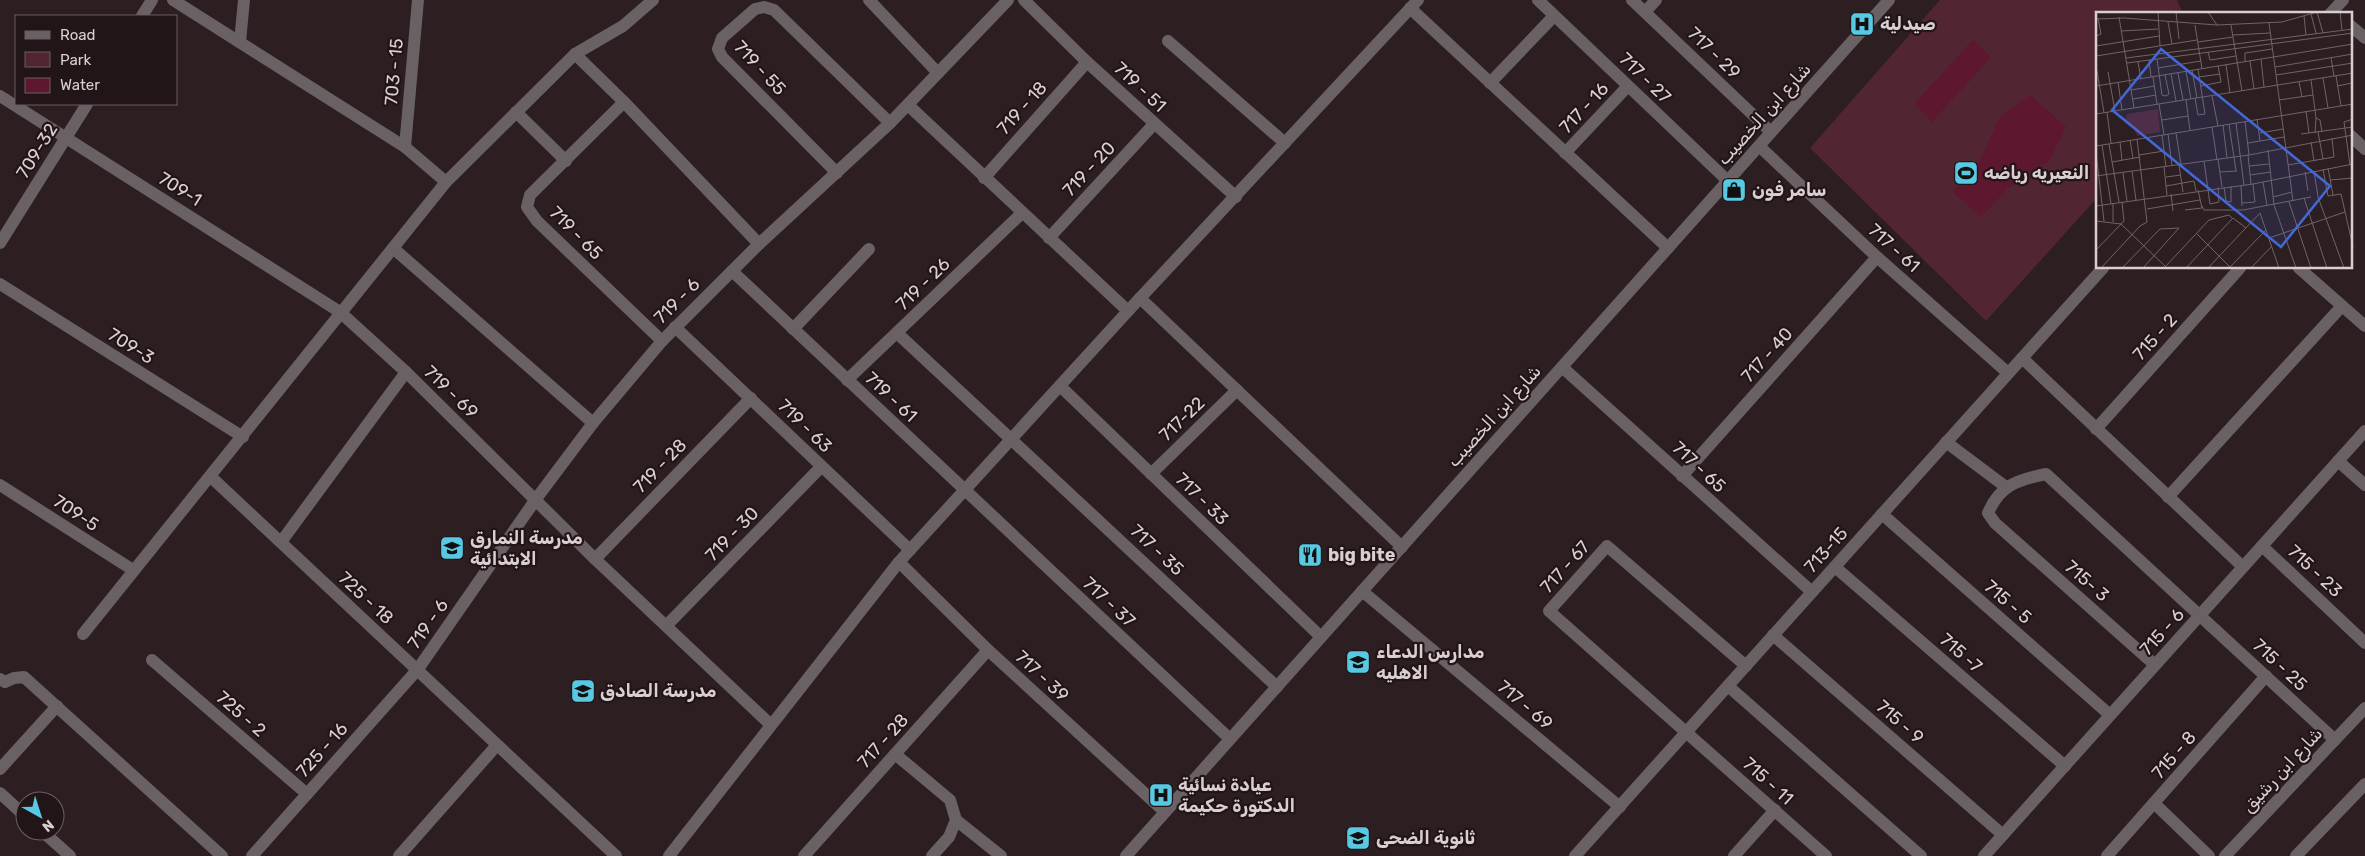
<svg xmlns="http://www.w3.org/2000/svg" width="2365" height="856" viewBox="0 0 2365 856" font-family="Rubik,Vazirmatn,sans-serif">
  <rect width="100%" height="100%" fill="#2c1e21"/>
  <polygon fill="#512531" points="1940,0 2177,0 2183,14 2098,14 2097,198 1986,321 1810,148"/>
  <g fill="#5d172e">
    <polygon points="1973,40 1991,57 1932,122 1914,104"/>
    <polygon points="2030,95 2066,127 2049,161 2008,188 1981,217 1953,192 1979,162 2000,117"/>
  </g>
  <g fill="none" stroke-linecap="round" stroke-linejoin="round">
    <g stroke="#696163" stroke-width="12">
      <polyline points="173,0 405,147 446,182"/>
      <polyline points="869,0 938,73"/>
      <polyline points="1024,0 1087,62 1236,197"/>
      <polyline points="1538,0 1728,181"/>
      <polyline points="1632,0 1771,132"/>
      <polyline points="1410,8 1668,248"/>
      <polyline points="1645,12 1656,0"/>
      <polyline points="2330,14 2343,0"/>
      <polyline points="142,16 152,0"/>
      <polyline points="2351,26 2365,38"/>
      <polyline points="1168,41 1285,143"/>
      <polyline points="240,42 244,0"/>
      <polyline points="575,54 624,102 759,244"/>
      <polyline points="1490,83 1554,16"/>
      <polyline points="0,96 340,312 406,372 595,559 771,725"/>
      <polyline points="624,102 530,195 527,207 537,221 662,341"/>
      <polyline points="908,105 1128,311"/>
      <polyline points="516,112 566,161"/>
      <polyline points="2351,136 2365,149"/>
      <polyline points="1759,146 1877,257 2008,373"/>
      <polyline points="405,147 418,0"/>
      <polyline points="1565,153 1628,86"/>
      <polyline points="837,173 722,57 718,49 722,38 755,9 764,7 774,10 890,123"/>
      <polyline points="984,178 1087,62"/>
      <polyline points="1049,238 1154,124"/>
      <polyline points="0,243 87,104"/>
      <polyline points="393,248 593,423"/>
      <polyline points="2299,268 2365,326"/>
      <polyline points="732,271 1230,739"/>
      <polyline points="0,284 243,437"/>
      <polyline points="1140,298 1402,547"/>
      <polyline points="675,327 910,550"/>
      <polyline points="793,329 869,249"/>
      <polyline points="897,333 1277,687"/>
      <polyline points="2022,358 2243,567"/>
      <polyline points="1562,367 1812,592"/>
      <polyline points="847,380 1022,213"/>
      <polyline points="1060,386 1321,637"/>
      <polyline points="2096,429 2240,268"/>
      <polyline points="1946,442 2006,487"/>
      <polyline points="2338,461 2365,485"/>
      <polyline points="1151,474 1237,390"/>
      <polyline points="1682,476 1877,257"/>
      <polyline points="211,477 616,856"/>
      <polyline points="0,485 133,570"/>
      <polyline points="2168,497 2342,306"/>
      <polyline points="1882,514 2110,715"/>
      <polyline points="281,542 406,372"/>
      <polyline points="2262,546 2365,643"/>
      <polyline points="595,559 751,398"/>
      <polyline points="899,562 988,650 1165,812"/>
      <polyline points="1835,567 2065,766"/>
      <polyline points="1362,591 1620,807"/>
      <polyline points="667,625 821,467"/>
      <polyline points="83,634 446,182 575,54 623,26 653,0"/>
      <polyline points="1773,635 2003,835"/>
      <polyline points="152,660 307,794"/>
      <path d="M2155,665L1995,523L1988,513C2000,485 2017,480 2046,474L2335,740"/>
      <polyline points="1746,666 1607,546 1549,611 1826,856"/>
      <polyline points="0,679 5,682 14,678 24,677 222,856"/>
      <polyline points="1728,686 1921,856"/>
      <polyline points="895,754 950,800 956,820 949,837 932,856"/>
      <polyline points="0,769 57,706"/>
      <polyline points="0,793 25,816"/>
      <polyline points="2154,803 2209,856"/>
      <polyline points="956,820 1001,856"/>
      <polyline points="42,831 70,856"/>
      <polyline points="252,856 418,669 536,499 593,423 662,341 759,244 890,123 1008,0"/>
      <polyline points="399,856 497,745"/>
      <polyline points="669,856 899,562 1128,311 1418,0"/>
      <polyline points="804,856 988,650"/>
      <polyline points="1126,856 1889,0"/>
      <polyline points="1575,856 2103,268"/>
      <polyline points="1734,856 1775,810"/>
      <polyline points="1984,856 2365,431"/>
      <polyline points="2107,856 2266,676"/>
      <polyline points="2225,856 2365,708"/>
      <polyline points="2296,856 2365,784"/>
    </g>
  </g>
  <defs>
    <symbol id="hospital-square" viewBox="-11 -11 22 22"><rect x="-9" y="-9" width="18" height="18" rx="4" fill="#57c9e2" stroke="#221518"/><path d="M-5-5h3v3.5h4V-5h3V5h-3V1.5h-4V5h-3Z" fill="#111"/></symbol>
    <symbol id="stadium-square" viewBox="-11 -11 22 22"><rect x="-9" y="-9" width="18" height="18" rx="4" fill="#57c9e2" stroke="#221518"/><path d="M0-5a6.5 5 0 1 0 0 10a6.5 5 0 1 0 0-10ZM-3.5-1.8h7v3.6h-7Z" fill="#111"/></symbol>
    <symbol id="shop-square" viewBox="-11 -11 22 22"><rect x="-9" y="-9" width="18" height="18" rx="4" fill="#57c9e2" stroke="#221518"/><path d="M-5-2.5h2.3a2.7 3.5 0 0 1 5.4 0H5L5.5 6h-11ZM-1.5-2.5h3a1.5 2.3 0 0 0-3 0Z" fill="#111"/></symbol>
    <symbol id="school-square" viewBox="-11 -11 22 22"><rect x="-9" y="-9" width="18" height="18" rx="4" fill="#57c9e2" stroke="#221518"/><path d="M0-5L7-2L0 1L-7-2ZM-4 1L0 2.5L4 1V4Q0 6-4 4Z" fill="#111"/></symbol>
    <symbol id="restaurant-square" viewBox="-11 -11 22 22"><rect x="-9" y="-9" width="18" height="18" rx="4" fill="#57c9e2" stroke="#221518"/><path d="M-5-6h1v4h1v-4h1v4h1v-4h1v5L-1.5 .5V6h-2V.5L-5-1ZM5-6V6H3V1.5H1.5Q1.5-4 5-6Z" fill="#111"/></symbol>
  </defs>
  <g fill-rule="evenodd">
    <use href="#hospital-square" x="1848" y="10" width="28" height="28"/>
    <use href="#stadium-square" x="1952" y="159" width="28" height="28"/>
    <use href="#shop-square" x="1720" y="176" width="28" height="28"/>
    <use href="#school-square" x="438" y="534" width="28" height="28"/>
    <use href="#restaurant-square" x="1296" y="541" width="28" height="28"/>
    <use href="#school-square" x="1344" y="648" width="28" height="28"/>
    <use href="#school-square" x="569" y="677" width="28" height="28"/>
    <use href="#hospital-square" x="1147" y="781" width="28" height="28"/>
    <use href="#school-square" x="1344" y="824" width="28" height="28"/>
  </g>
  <g text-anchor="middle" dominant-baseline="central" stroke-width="4.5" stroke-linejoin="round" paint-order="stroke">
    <g font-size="18" font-weight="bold" fill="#d9cfd1" stroke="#221518" text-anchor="start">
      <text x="1880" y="24">صيدلية</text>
      <text x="1984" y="173">النعيريه رياضه</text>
      <text x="1752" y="190">سامر فون</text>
      <text x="470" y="538">مدرسة النمارق<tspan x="470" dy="21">الابتدائية</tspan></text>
      <text x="1328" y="555">big bite</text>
      <text x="1376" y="652">مدارس الدعاء<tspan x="1376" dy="21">الاهليه</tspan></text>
      <text x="600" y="691">مدرسة الصادق</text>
      <text x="1178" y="785">عيادة نسائية<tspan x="1178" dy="21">الدكتورة حكيمة</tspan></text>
      <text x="1376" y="838">ثانوية الضحى</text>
    </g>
    <g font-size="18" fill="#d9cfd1" stroke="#221518">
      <text transform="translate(1714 53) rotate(44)">717 - 29</text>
      <text transform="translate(760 68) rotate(47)">719 - 55</text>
      <text transform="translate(394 72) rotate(-85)">703 - 15</text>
      <text transform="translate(1645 78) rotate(44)">717 - 27</text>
      <text transform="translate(1140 87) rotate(43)">719 - 51</text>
      <text transform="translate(1022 108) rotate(-48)">719 - 18</text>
      <text transform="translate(1584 108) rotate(-47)">717 - 16</text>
      <text transform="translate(1764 114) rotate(-48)">شارع ابن الخصيب</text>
      <text transform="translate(37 151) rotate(-58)">709-32</text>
      <text transform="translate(1089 169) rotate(-47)">719 - 20</text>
      <text transform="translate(180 189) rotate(32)">709-1</text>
      <text transform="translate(576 233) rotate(45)">719 - 65</text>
      <text transform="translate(1894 248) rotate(42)">717 - 61</text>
      <text transform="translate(923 284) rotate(-44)">719 - 26</text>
      <text transform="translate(677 301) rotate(-45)">719 - 6</text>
      <text transform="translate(2155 337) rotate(-48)">715 - 2</text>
      <text transform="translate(131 346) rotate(32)">709-3</text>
      <text transform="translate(1767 355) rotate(-48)">717 - 40</text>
      <text transform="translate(451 392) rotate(44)">719 - 69</text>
      <text transform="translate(891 397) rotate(43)">719 - 61</text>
      <text transform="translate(1494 416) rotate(-48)">شارع ابن الخصيب</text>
      <text transform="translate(1182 419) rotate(-44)">717-22</text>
      <text transform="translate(805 426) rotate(44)">719 - 63</text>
      <text transform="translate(660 466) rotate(-46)">719 - 28</text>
      <text transform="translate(1699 467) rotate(43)">717 - 65</text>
      <text transform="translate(1202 499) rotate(44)">717 - 33</text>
      <text transform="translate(76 513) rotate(33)">709-5</text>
      <text transform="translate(732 534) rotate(-46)">719 - 30</text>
      <text transform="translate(1157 550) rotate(43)">717 - 35</text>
      <text transform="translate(1826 550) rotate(-48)">713-15</text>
      <text transform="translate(1565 567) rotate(-48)">717 - 67</text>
      <text transform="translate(2315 571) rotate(43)">715 - 23</text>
      <text transform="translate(2087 581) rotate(41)">715- 3</text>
      <text transform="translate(366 598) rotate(43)">725 - 18</text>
      <text transform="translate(1109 602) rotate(43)">717 - 37</text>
      <text transform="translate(2008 602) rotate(41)">715 - 5</text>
      <text transform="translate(428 624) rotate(-55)">719 - 6</text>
      <text transform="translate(2162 632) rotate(-48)">715 - 6</text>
      <text transform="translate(1961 653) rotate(41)">715 -7</text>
      <text transform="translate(2280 665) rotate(43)">715 - 25</text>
      <text transform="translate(1042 676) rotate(43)">717 - 39</text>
      <text transform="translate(1525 705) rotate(40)">717 - 69</text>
      <text transform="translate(241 714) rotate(41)">725 - 2</text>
      <text transform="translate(1900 722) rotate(41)">715 - 9</text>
      <text transform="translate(883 741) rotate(-48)">717 - 28</text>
      <text transform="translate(322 750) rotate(-48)">725 - 16</text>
      <text transform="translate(2174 755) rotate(-49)">715 - 8</text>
      <text transform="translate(2282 770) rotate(-47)">شارع ابن رشيق</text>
      <text transform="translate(1768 781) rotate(42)">715 - 11</text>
    </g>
  </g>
  <g transform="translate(2096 12)">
    <rect width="256" height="256" fill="#2c1e21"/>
    <path d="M62,97L64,120L41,124L38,117L29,111L31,102Z" fill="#512531"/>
    <path fill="none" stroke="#716567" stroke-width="1" d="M62,0L64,34M80,0L83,27M112,0L121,13M221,0L227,21M244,0L246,18M215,2L220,21M208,4L210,23M23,5L38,96M0,7L28,6L121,13L186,10L221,0M72,10L76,32M173,11L197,189M99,13L106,57M135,13L146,79M25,19L62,17M137,23L174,21M0,24L5,22L2,6M102,30L137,25M0,34L63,24M112,40L114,48L140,44M0,44L101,28M30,46L257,17M235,46L238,64M61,47L66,83L70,84L73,82L69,63M165,47L168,75M53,48L55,65M154,49L158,77M42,50L45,67M149,50V41L176,37M31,51L257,21M130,53L134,81M179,55L257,42M62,56L105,49M96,58L101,86M1,59L8,101M90,59L95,87M12,60L19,99M82,61L87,88M75,62L80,89M180,63L257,51M240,64L245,94M57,65L61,92M103,65L124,62M227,66L232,96M215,68L220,106M22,70L26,98M203,70L206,85M0,74L257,32M105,74L125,70L122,54M241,74L256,71M35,78L59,74M116,84L122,114M99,86L102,103L109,102L102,57M37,87L60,83M90,88L94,118M183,88L217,83M63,92L68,123M210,99L213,121M11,100L15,131M0,102L257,61M161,107L164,129M66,108L92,104M149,109L153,143M140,111L148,173M133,112L140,159M127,113L131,146M116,115L121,148M222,120L227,147M80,121L85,153M164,121L187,117M219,121L220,106L224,108L226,120M72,122L76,154M205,122L257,115M66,123L70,155M34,128L37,146M24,130L26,148M215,130L218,149M152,131L188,125M13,132L23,190M6,133L15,192M0,134L257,92M172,138L178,193L200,256M0,141L8,209M43,143L68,139M152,143L155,172M122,147L126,175M108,149L114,192L123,190L122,175M16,150L44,145M83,153L87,180M192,153L238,145L236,126M254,153L248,110L257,107M153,154L173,152M68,155L71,183M232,156L237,183M227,157L232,184L245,182L257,235M36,159L40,188M218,159L222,185L248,256M124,160L141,159M209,160L212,179M27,161L31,189M154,163L175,160M0,164L153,143L257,123M70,165L85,163M234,168L257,166M167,170L171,194M70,174L98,169L100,179M145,174L146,194M128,175L130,189L135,190V174M75,182L77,199M177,185L196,180M208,186L231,256M193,190L215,256M17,191V210M146,191L159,190L157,172M0,194L157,172L257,152M106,194L108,198H147L215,185M51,197L104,188M89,198L106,196L102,178M164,201L183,256M0,209L25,212L70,255M101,222L135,256M173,226L249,200M0,238L28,209L26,190M5,256L44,214L51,210L41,127M26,256L64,217L83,216L47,256M68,256L113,208L133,203L137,207M90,256L137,206L150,216M112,256L164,201M133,256L170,218M155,256L176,234"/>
    <path fill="#4368d7" fill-opacity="0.15" stroke="#4368d7" stroke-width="2.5" d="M65,37L234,174L185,235L16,98Z"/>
    <rect width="256" height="256" fill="none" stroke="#d9cfd1" stroke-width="2.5"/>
  </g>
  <rect x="15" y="15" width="162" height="90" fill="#221518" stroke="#6b5f62"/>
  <rect x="25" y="31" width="25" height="8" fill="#696163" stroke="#6b5f62"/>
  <text x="60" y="40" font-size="15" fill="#d9cfd1">Road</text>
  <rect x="25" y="52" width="25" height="15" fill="#512531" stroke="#6b5f62"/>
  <text x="60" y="65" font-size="15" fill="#d9cfd1">Park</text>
  <rect x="25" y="78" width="25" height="15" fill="#5d172e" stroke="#6b5f62"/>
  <text x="60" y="90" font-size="15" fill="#d9cfd1">Water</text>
  <g transform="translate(40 816) rotate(141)"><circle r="24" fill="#221518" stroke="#6b5f62"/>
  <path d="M0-4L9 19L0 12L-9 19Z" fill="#57c9e2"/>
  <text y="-8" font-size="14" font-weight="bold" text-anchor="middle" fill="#d9cfd1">N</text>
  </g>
</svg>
